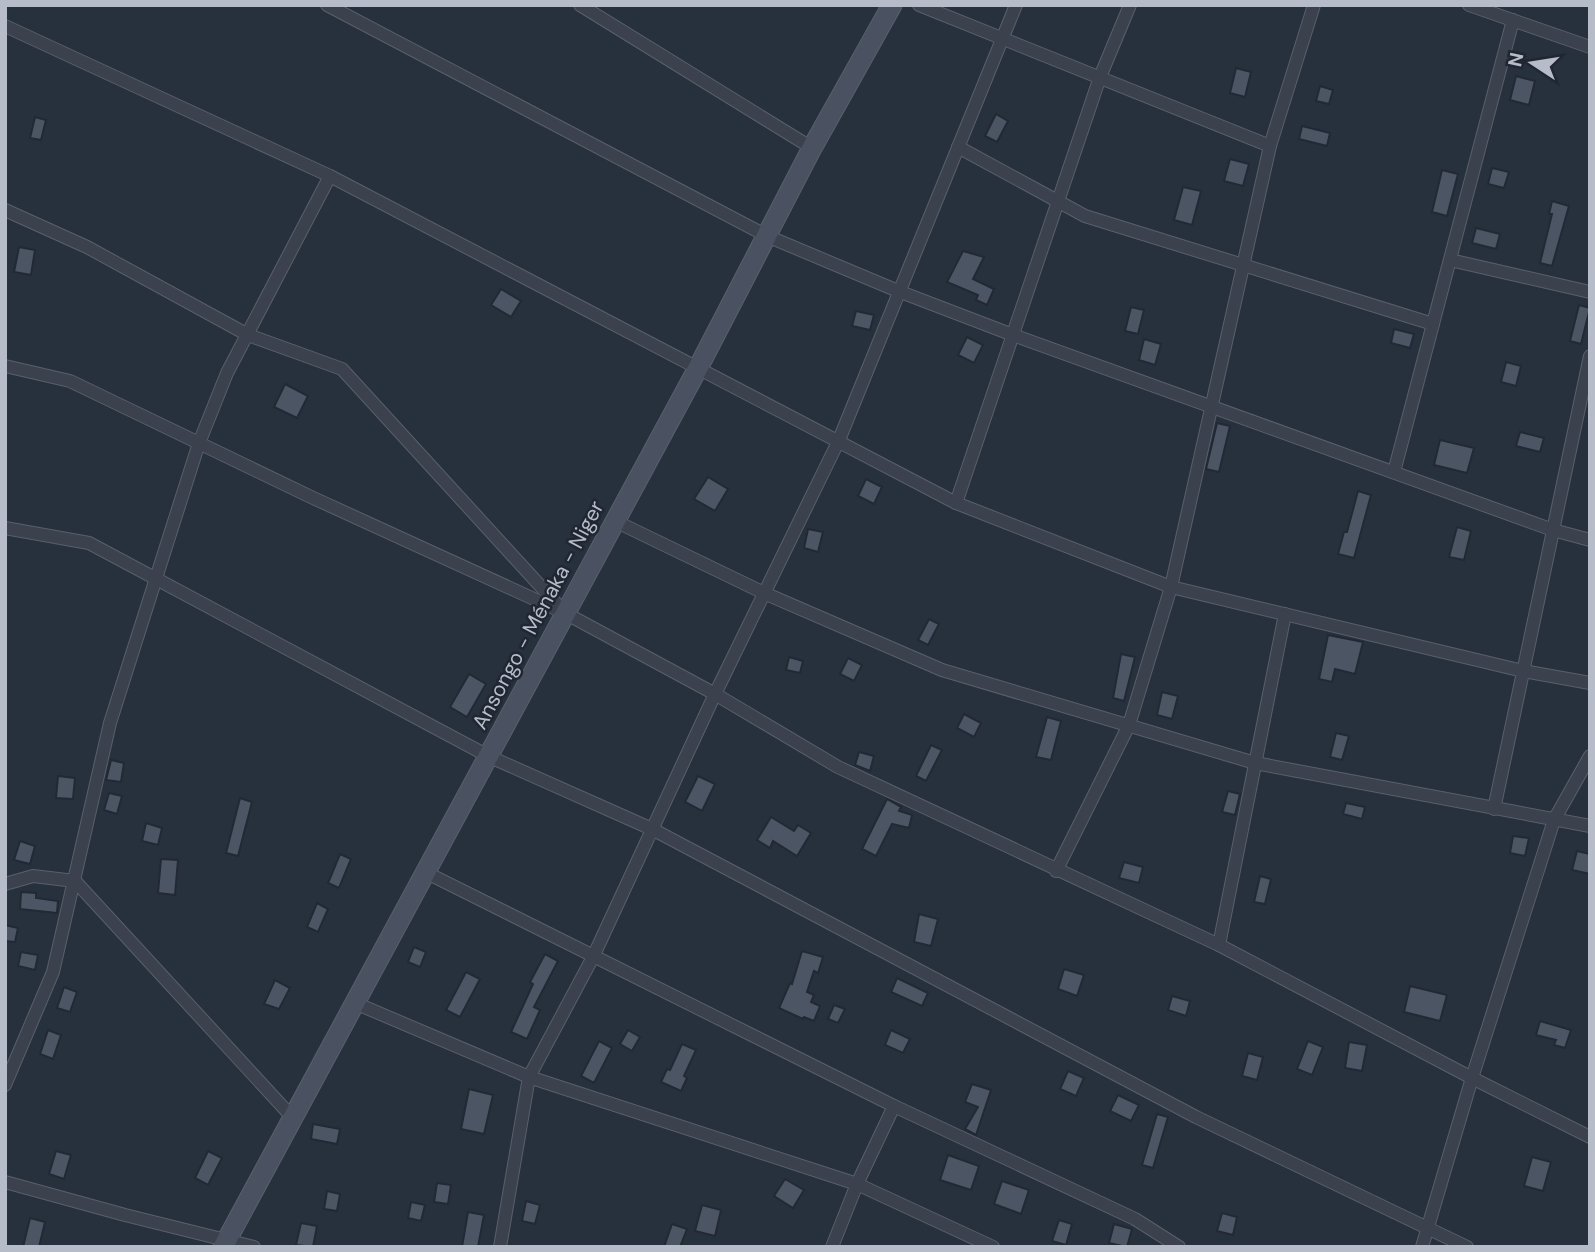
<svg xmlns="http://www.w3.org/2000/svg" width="1595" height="1252" viewBox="0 0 1595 1252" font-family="'DM Sans',sans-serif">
  <rect width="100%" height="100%" fill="#27303d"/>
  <g fill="#4c5563" stroke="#222935" stroke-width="2">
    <polygon points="1236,68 1251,72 1245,97 1230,93"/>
    <polygon points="1516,76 1535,81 1529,105 1510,100"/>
    <polygon points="1320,86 1333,90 1329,104 1316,101"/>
    <polygon points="996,114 1008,121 997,142 985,136"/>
    <polygon points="35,117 46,120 41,140 30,138"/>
    <polygon points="1302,126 1330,133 1327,146 1299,139"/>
    <polygon points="1230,159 1249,164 1243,186 1224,181"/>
    <polygon points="1492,168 1509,172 1504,188 1488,184"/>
    <polygon points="1442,170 1458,174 1447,216 1432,212"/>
    <polygon points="1183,187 1201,191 1192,225 1174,220"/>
    <polygon points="1552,201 1569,206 1552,266 1540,263 1552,214 1549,214"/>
    <polygon points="1476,228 1500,234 1496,249 1472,243"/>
    <polygon points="19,247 35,250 31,275 14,272"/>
    <polygon points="963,251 984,257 973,279 994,289 987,305 976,300 978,295 947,282"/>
    <polygon points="501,289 521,301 511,317 491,305"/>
    <polygon points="1579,305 1590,308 1581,344 1570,341"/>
    <polygon points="1131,307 1144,310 1138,334 1125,331"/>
    <polygon points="856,311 874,315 870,330 852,326"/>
    <polygon points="1394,329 1414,334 1410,348 1391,343"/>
    <polygon points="967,337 983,345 974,363 958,355"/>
    <polygon points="1144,339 1161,344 1155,365 1139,360"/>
    <polygon points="1506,362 1521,366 1516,386 1501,382"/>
    <polygon points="285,384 308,396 297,418 274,407"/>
    <polygon points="1217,423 1230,426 1219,472 1206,469"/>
    <polygon points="1520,432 1544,438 1540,452 1516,446"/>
    <polygon points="1440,440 1474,448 1467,473 1434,465"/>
    <polygon points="708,477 728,489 715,511 694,499"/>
    <polygon points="866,479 882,487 874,504 858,496"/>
    <polygon points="1358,491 1371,495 1354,558 1338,554 1344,532 1347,532"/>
    <polygon points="1457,527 1471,531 1464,560 1449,557"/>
    <polygon points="808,529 823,532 818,552 804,548"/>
    <polygon points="929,619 939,624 928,645 918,640"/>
    <polygon points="1328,635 1363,642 1355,674 1335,669 1332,682 1319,679"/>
    <polygon points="1121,654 1135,657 1124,701 1113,698"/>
    <polygon points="789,657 803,661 800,673 786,670"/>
    <polygon points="848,658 862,665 854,681 840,674"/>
    <polygon points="469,674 486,684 467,717 450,707"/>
    <polygon points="1162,692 1178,696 1172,719 1157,715"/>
    <polygon points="964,714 981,723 974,737 957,728"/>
    <polygon points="1047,717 1061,721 1051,760 1036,757"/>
    <polygon points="1336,733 1349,736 1342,760 1330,757"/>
    <polygon points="931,745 942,750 926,781 916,776"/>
    <polygon points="859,752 874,756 870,771 855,765"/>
    <polygon points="111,760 124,763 121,782 106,780"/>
    <polygon points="58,776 75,778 73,799 56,798"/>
    <polygon points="698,776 715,784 702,811 685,802"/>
    <polygon points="1228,791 1240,794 1235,815 1222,812"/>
    <polygon points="109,793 122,796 117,814 104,810"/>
    <polygon points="240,798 252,802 238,856 226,853"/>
    <polygon points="887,799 901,807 899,811 912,815 909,828 892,824 876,856 862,849"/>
    <polygon points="1346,803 1365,807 1362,819 1343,814"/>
    <polygon points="771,817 794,831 798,825 811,833 797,856 773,841 770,848 757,840"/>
    <polygon points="146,823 162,828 158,845 142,841"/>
    <polygon points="1513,836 1529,838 1525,856 1510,853"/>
    <polygon points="20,841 35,846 30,864 14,860"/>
    <polygon points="1577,851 1590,854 1590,874 1572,870"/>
    <polygon points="340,854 351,859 339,888 328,883"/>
    <polygon points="161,859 178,860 175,895 158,893"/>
    <polygon points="1124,862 1143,867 1139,883 1119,878"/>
    <polygon points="1260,876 1271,879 1265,904 1254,902"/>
    <polygon points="21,892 36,893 36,898 58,901 57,913 20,909"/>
    <polygon points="317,903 328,909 318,932 307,927"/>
    <polygon points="919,914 938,919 931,946 914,942"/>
    <polygon points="5,925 18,928 15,942 5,941"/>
    <polygon points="414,947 426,952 420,967 408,962"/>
    <polygon points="802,951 823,957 818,973 814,971 807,992 814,995 811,1002 820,1006 814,1021 804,1017 803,1019 779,1008 790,983 792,984"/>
    <polygon points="21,952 38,955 35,970 18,966"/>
    <polygon points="545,954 558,961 534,1007 540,1010 527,1039 511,1032 533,984 530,982"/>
    <polygon points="1064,969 1084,975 1077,996 1058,989"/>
    <polygon points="466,972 480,979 460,1017 446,1010"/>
    <polygon points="897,978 928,993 922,1006 891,992"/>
    <polygon points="275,980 290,988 279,1009 264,1004"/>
    <polygon points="1410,986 1447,995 1440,1021 1404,1012"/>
    <polygon points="64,987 77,992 70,1012 57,1008"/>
    <polygon points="1172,996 1190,1001 1186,1016 1168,1010"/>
    <polygon points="834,1005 845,1009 838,1023 828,1019"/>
    <polygon points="1540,1021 1571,1030 1565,1048 1554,1045 1556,1040 1536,1035"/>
    <polygon points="48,1030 61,1035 53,1059 40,1054"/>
    <polygon points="628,1030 640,1037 632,1051 620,1044"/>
    <polygon points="891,1030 910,1039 903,1053 885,1045"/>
    <polygon points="599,1041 612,1048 594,1083 581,1076"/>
    <polygon points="1308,1041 1323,1047 1312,1075 1297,1069"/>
    <polygon points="1349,1042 1367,1045 1362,1071 1345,1068"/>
    <polygon points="682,1044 696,1050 684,1076 687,1078 681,1091 661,1082 667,1069 670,1070"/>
    <polygon points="1248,1053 1263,1057 1257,1080 1242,1076"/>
    <polygon points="1068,1071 1084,1078 1076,1096 1060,1089"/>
    <polygon points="972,1084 991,1090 976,1135 965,1129 978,1107 965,1102"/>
    <polygon points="469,1089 493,1095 484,1134 461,1129"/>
    <polygon points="1118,1095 1139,1105 1131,1121 1110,1111"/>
    <polygon points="1157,1114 1168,1117 1153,1168 1142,1165"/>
    <polygon points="313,1124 340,1129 337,1144 311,1139"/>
    <polygon points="56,1151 71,1155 64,1179 49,1174"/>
    <polygon points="208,1151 222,1158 208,1185 195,1178"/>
    <polygon points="948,1155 979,1166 971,1190 940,1180"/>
    <polygon points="1532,1157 1551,1162 1543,1191 1524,1186"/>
    <polygon points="785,1179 804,1190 793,1208 774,1196"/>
    <polygon points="1002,1181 1029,1190 1021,1214 994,1204"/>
    <polygon points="437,1183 451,1185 448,1204 434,1202"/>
    <polygon points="327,1191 340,1194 337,1211 324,1209"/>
    <polygon points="526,1201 540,1205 535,1224 522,1221"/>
    <polygon points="411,1202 425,1205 421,1221 408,1218"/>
    <polygon points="702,1205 721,1210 715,1236 695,1231"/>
    <polygon points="468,1212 484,1215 478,1247 462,1247"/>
    <polygon points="1222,1213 1237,1217 1233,1235 1217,1231"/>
    <polygon points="30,1218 45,1222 39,1247 23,1247"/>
    <polygon points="1059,1220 1072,1224 1066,1245 1052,1241"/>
    <polygon points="301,1223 317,1226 313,1247 296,1245"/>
    <polygon points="672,1224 687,1229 680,1247 664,1247"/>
    <polygon points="1114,1224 1132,1229 1127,1247 1109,1243"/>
  </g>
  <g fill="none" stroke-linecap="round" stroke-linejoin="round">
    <defs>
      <g id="street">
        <polyline points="327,5 767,236 898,291 1013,335 1553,530 1590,540"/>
        <polyline points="580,5 812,148"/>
        <polyline points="919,5 1270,146"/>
        <polyline points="1469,5 1590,47"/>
        <polyline points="5,26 330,176 956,503 1171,587 1523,671 1590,683"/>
        <polyline points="958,147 1085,216 1433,324"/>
        <polyline points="5,210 87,247 248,335 342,369 565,613 715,694 838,767 1219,945 1472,1078 1590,1137"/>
        <polyline points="1450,260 1590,292"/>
        <polyline points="5,366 70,381 311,497 558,610"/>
        <polyline points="1394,472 1513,20"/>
        <polyline points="956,503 1100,77 1130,5"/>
        <polyline points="615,521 764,593 942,670 1255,763 1590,826"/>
        <polyline points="5,528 89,543 488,756 652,829 1196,1117 1467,1247"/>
        <polyline points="1494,809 1590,356"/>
        <polyline points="1056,871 1129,725 1171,587 1270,146 1314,5"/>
        <polyline points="425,872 894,1106 1135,1219 1179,1247"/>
        <polyline points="5,884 33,876 75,881 293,1118"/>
        <polyline points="1219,945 1285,614"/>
        <polyline points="355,1003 529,1077 857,1184 993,1247"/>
        <polyline points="5,1085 53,972 110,723 199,443 227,373 330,176"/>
        <polyline points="5,1182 125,1215 254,1247"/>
        <polyline points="500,1247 529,1077 593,957 715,694 839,440 1016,5"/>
        <polyline points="832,1247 857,1184 894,1106"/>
        <polyline points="1422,1247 1472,1078 1554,820 1590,756"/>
      </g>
      <polyline id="secondary" points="223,1247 698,368 812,148 892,5"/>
    </defs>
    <use href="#street" stroke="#59606b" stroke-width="14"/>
    <use href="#secondary" stroke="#59606b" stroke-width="21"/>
    <use href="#street" stroke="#3b424e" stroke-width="12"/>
    <use href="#secondary" stroke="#4a5160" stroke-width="19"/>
  </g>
  <g text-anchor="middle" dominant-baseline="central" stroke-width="5" stroke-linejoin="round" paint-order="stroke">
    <g font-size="21" fill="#b7bdc8" stroke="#202733">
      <text transform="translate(538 615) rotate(-62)">Ansongo - Ménaka - Niger</text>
    </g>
  </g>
  <rect width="1595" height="1252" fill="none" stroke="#b7bdc8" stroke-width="14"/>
  <g transform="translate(1532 63) rotate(282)" stroke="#202733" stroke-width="5" paint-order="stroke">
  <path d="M0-5L12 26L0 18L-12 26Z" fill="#b7bdc8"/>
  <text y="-10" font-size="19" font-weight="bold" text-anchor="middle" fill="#b7bdc8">N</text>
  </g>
</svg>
